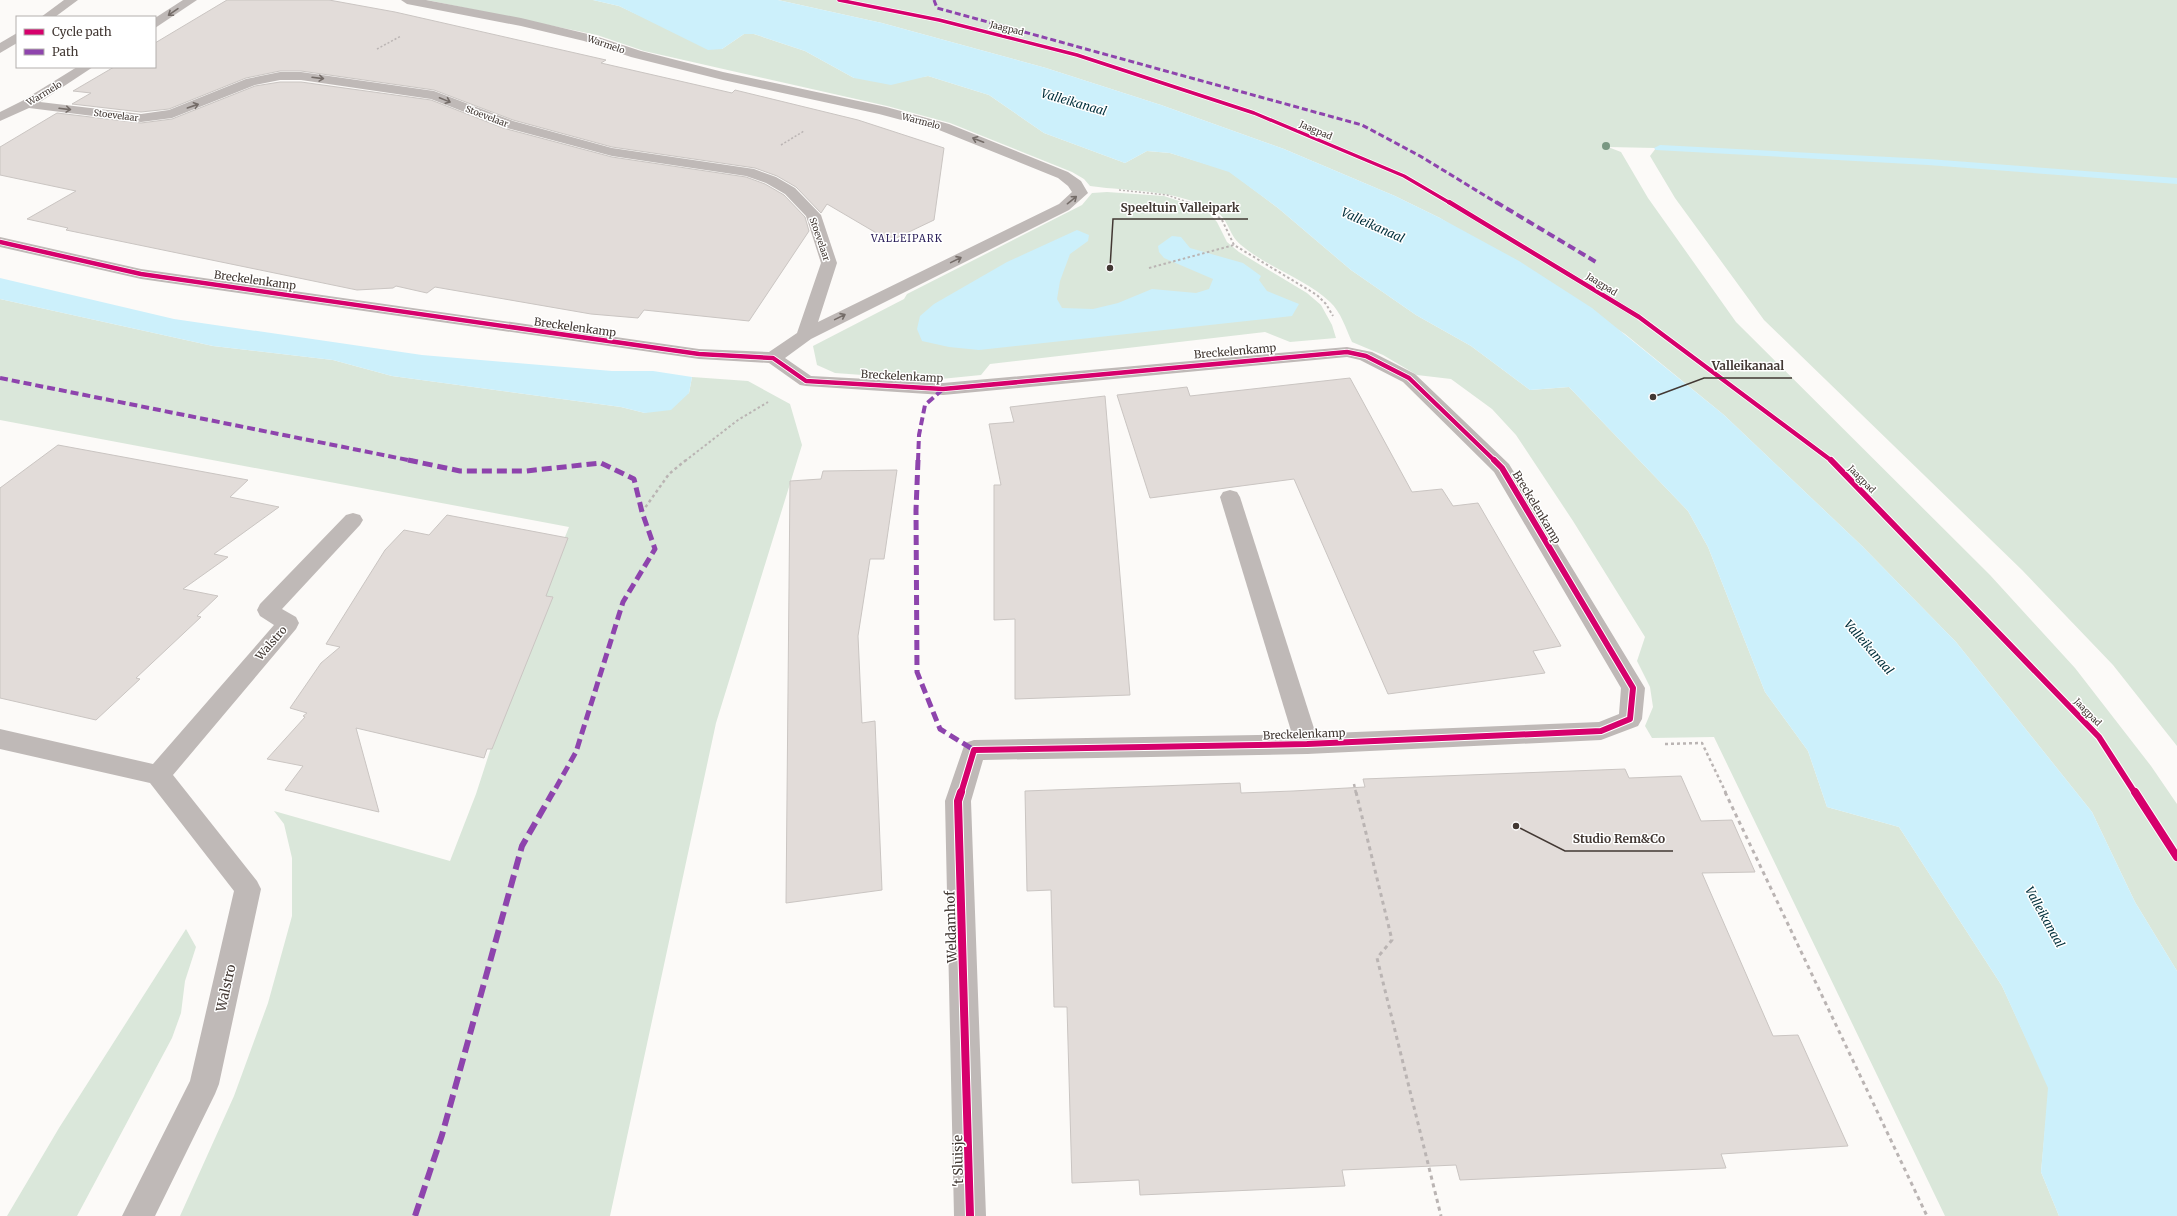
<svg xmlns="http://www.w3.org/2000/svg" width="2177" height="1216" viewBox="0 0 2177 1216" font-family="Merriweather,serif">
  <rect width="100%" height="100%" fill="#fcfaf8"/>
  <g fill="#dae7da">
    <path d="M427,0H593L619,6L662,26L722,49L744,34H754L805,51L854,78L911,79L928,76L989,95L1044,133L1125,163L1147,151L1170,153L1229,171L1278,208L1351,270L1416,315L1471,346L1530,390L1569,387L1688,511L1708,547L1765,692L1808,751L1827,807L1899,827L2002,986L2049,1088L2041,1172L2059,1216H1945L1714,737L1652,738L1645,726L1653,707L1650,687L1637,661L1645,637L1573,521L1516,435L1492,409L1451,379L1417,375L1383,355L1352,342C1346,329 1341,312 1330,302C1305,278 1268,268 1241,245C1227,234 1230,216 1209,207C1165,189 1135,192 1090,186L1084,179L1072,172L950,123L887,106L644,51L597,35Z"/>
    <polygon points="778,0 2177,0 2177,746 2113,665 2022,570 1764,320 1675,198 1650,156 1656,148 1608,147 1621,152 1648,198 1736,322 1990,575 2075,668 2151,766 2177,804 2177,971 2135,902 2092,812 1956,642 1862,546 1724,415 1625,334 1440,218 1395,196 1284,149 1161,105 1046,68 882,23"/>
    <polygon points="1107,192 1164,196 1206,210 1217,222 1227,242 1239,252 1307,293 1321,305 1332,325 1336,338 1290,342 1265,332 990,364 981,375 931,380 835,373 817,365 813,346 904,299 907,294 1082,205 1092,193"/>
    <polygon points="0,299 213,346 333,360 392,376 621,407 645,413 689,393 692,377 748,381 790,404 802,445 716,723 610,1216 180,1216 234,1096 268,1003 292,916 292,858 284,824 274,811 450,861 476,794 535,612 569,527 0,420"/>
    <polygon points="186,929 196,947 185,981 181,1013 172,1038 77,1216 7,1216 59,1128"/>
  </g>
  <g fill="#ccf0fb">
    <polygon points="593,0 778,0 882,23 1046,68 1161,105 1284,149 1395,196 1440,218 1519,261 1592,308 1724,415 1862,546 1956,642 2092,812 2135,902 2177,971 2177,1216 2059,1216 2041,1172 2048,1088 2002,986 1899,827 1827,807 1808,751 1765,692 1708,547 1688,511 1569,387 1530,390 1471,346 1416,315 1351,270 1278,208 1229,172 1170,153 1147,151 1125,163 1044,133 989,95 928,76 891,85 854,78 805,51 754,34 744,34 722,49 708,50 619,6"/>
    <polygon points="1077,230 1089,235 1088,241 1070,254 1060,281 1057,299 1062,308 1093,309 1118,303 1152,289 1196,293 1209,289 1213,279 1164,258 1159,252 1158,246 1172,236 1181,237 1190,248 1243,263 1261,276 1259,280 1267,291 1299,304 1292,316 979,350 949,347 922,341 917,329 920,316 934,304 1007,262"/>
    <polygon points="0,278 174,319 422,355 612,371 653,371 692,377 689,393 671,410 645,413 621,407 392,376 333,360 213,346 0,299"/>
  </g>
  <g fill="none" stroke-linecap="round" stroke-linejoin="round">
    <polygon fill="#ccf0fb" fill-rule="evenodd" points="1660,145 1928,159 2177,178 2177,184 1928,165 1656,150 1654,148"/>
  </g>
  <g fill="#e2dcd9" stroke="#cac5c2">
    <polygon points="227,0 329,0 395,12 606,60 601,63 732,93 735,90 858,120 944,148 934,220 890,241 827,204 821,213 796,187 777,176 755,168 612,147 513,120 434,90 301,71 280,71 246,78 169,109 141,112 72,104 91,93 73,91 114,67 155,67 155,43"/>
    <polygon points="280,82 301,82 431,100 503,128 612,157 746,177 765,184 784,195 805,217 809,231 749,321 644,310 638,318 591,314 435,287 427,293 396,286 393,288 357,290 66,230 68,228 27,219 76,191 0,175 0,147 57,113 141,123 172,119 255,86"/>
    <polygon points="1350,378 1412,492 1442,489 1453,506 1478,503 1561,646 1533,651 1545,673 1388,694 1294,479 1150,498 1117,395 1187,387 1190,396"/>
    <polygon points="1105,396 1130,695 1015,699 1015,619 994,620 994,485 1001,485 989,424 1014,422 1010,407"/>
    <polygon points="58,445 248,480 230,497 279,507 214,554 228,557 183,589 218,596 197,616 201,617 136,678 140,679 96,720 0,698 0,488"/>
    <polygon points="897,470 884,559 870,559 858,636 862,723 875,721 882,890 786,903 790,481 821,479 823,471"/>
    <polygon points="447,515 568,538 546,596 553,597 492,749 487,749 484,758 356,728 379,812 285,790 303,766 267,759 305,717 303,716 307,713 290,708 321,663 340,647 326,644 385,550 404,530 429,535"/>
    <polygon points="1625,769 1629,778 1681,776 1701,821 1732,820 1755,872 1702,873 1773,1036 1798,1035 1848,1146 1721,1154 1726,1168 1658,1171 1460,1180 1456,1165 1342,1170 1345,1186 1140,1195 1139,1180 1072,1183 1067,1007 1054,1007 1051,890 1027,891 1025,791 1240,783 1241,793 1293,791 1365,787 1363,779"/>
  </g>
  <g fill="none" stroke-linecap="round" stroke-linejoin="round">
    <g stroke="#bab4b3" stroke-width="1.5" stroke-dasharray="2 2" stroke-linecap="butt">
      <polyline points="377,49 401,36"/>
      <polyline points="781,145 804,131"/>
      <polyline points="1119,190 1167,195 1190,203"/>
    </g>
    <g stroke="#bab4b3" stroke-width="2" stroke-dasharray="2.5 2.5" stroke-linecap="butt">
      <polyline points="1187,202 1209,209 1222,220 1234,245 1317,295 1326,304 1333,316"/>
      <polyline points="1149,268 1234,245"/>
      <polyline points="685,461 738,420 768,402"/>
    </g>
    <g stroke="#bab4b3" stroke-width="2.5" stroke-dasharray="3 3" stroke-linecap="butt">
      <polyline points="642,512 669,474 686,460"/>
      <polyline points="1665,744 1702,743 1726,793"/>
      <polyline points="1354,784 1356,793"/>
    </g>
    <g stroke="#bab4b3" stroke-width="3" stroke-dasharray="4 4" stroke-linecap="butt">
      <polyline points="1356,792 1392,940 1377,958 1441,1216"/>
      <polyline points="1725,792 1927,1216"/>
    </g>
    <polygon fill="#bfb9b7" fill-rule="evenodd" points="1230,490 1237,492 1240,497 1319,744 1316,751 1307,754 1298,751 1295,744 1220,497 1223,492"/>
    <g fill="#bfb9b7" fill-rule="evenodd">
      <polygon points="64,0 78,0 55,17 41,17"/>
      <polygon points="183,0 197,0 155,28 155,18"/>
      <polygon points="401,0 426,0 521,18 592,35 641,51 723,72 886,107 949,124 1068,172 1081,181 1088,193 1069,210 811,339 785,358 811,376 943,383 1347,347 1372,352 1415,374 1509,464 1645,688 1642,719 1638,726 1601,740 1307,754 983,760 971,801 986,1216 954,1216 945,801 965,743 974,740 1307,734 1599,722 1619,714 1621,688 1494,472 1403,382 1360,360 1347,357 943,395 806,386 800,385 769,363 699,359 141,279 0,247 0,237 141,269 699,349 769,352 797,333 821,263 806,216 785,194 766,183 746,176 612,156 503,127 431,99 301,80 280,80 255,85 172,118 141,122 29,108 0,121 0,112 22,101 77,67 93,67 40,102 141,114 169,110 246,79 280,72 301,72 434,91 513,121 612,148 754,169 776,177 795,188 821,215 837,263 818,322 1059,204 1072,192 1068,186 1058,178 939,130 879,114 723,80 631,57 584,41 521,26 407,4"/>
      <polygon points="17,33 17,43 0,53 0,43"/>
      <polygon points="353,513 360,515 363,520 360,525 282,609 296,617 299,623 296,629 173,775 257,881 261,889 219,1084 215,1094 155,1216 122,1216 190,1081 234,891 150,783 0,749 0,729 153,764 274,625 260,616 257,610 260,604 346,515"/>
    </g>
    <polyline stroke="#8e44ad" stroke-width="3" stroke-dasharray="6 3" stroke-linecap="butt" points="934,0 937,8 1362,125 1420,156 1497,203"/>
    <g stroke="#8e44ad" stroke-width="4" stroke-dasharray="8 4" stroke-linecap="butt">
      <polyline points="1496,202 1596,262"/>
      <polyline points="0,378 413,461"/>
      <polyline points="918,461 919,435 925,405 943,389"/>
    </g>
    <g stroke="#8e44ad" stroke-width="5" stroke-dasharray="10 5" stroke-linecap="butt">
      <polyline points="408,460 460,471 526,471 601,463 634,479 642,512 655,549 623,602 576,752 553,793"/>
      <polyline points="918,460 916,510 917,672 940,729 974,750"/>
    </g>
    <polyline stroke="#8e44ad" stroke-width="6" stroke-dasharray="13 6" stroke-linecap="butt" points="415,1216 442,1135 522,846 553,792"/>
    <defs>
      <polyline id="cycleway-far3" points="839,0 939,20 1077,55 1254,113 1404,176 1450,203"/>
      <g id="cycleway-far2">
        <polyline points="1449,202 1639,317 1832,461"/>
        <polyline points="0,242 141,274 699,354 773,358 806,381 943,389 1347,352 1366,356 1409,378 1495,461"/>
      </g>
      <g id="cycleway-far1">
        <polyline points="1831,460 2099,737 2135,793"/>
        <polyline points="961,793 974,750 1307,744 1601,731 1630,719 1633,688 1502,468 1494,460"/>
      </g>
      <g id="cycleway">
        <polyline points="961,792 958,801 970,1216"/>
        <polyline points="2135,792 2177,857"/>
      </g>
    </defs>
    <use href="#cycleway-far3" stroke="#fff" stroke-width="5"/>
    <use href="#cycleway-far2" stroke="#fff" stroke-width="6"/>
    <use href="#cycleway-far1" stroke="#fff" stroke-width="8"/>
    <use href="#cycleway" stroke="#fff" stroke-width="10"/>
    <use href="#cycleway-far3" stroke="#d6006c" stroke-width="3.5"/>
    <use href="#cycleway-far2" stroke="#d6006c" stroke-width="4.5"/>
    <use href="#cycleway-far1" stroke="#d6006c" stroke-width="6"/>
    <use href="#cycleway" stroke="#d6006c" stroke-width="8"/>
  </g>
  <circle fill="#799882" cx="1606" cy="146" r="4"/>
  <defs><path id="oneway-shaft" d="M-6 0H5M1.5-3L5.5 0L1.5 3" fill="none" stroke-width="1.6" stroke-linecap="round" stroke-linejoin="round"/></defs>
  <g stroke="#746c68">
    <use href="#oneway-shaft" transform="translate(173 12) rotate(145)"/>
    <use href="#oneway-shaft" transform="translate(318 78) rotate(7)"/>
    <use href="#oneway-shaft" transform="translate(445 100) rotate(22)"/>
    <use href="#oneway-shaft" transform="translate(193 106) rotate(-19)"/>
    <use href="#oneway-shaft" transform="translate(65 109) rotate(7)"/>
    <use href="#oneway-shaft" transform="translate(978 140) rotate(-159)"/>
    <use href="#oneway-shaft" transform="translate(1072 200) rotate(-39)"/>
    <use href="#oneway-shaft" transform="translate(956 260) rotate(-26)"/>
    <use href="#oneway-shaft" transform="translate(840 317) rotate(-26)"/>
  </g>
  <g text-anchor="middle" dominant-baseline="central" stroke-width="3" stroke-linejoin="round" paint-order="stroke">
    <g font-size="9" fill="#423833" stroke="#fff">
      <text transform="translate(1007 28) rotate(14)">Jaagpad</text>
      <text transform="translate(606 44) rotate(19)">Warmelo</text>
      <text transform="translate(44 93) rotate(-31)">Warmelo</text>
      <text transform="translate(116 115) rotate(7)">Stoevelaar</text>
      <text transform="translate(487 116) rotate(21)">Stoevelaar</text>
      <text transform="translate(921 121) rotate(15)">Warmelo</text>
      <text transform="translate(1316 130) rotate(23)">Jaagpad</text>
      <text transform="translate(820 239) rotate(71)">Stoevelaar</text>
      <text transform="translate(1602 284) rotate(32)">Jaagpad</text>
      <text transform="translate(1862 479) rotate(46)">Jaagpad</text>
      <text transform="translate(2088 712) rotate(46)">Jaagpad</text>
    </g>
    <g font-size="10" letter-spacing="1" fill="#2b1f59" stroke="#fff">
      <text x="907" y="238">VALLEIPARK</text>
    </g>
    <g font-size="11" fill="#423833" stroke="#fff">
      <text transform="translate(255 280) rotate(8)">Breckelenkamp</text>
      <text transform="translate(575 327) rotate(8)">Breckelenkamp</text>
      <text transform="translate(1235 351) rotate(-5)">Breckelenkamp</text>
      <text transform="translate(902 376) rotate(3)">Breckelenkamp</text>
      <text transform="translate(1537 507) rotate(59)">Breckelenkamp</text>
      <text transform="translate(271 643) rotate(-49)">Walstro</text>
      <text transform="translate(1304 734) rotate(-2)">Breckelenkamp</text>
    </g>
    <g font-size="12" font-style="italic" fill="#002f3b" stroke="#fff">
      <text transform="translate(1074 102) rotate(16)">Valleikanaal</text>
      <text transform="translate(1373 225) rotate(24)">Valleikanaal</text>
      <text transform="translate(1869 647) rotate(49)">Valleikanaal</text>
      <text transform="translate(2045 917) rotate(61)">Valleikanaal</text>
    </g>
    <g font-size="13" fill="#423833" stroke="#fff">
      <text transform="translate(951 927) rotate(-92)">Weldamhof</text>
      <text transform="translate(226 988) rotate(-77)">Walstro</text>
      <text transform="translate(958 1161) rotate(-91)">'t Sluisje</text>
    </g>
  </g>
  <path fill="none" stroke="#423833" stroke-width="1.5" d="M1110 268L1113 219H1248M1653 397L1704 378H1792M1516 826L1565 851H1673"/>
  <g fill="#423833" stroke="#fff" stroke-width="1.5">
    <circle cx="1110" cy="268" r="4"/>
    <circle cx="1653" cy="397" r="4"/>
    <circle cx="1516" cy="826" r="4"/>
  </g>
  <g font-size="12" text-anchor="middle" font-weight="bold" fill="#423833" stroke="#fff" stroke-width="3" stroke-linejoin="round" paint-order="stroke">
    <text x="1180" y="212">Speeltuin Valleipark</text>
    <text x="1748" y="370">Valleikanaal</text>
    <text x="1619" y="843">Studio Rem&amp;Co</text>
  </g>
  <rect x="16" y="16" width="140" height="52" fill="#ffffff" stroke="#b3afad"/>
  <rect x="24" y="29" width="20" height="6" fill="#d6006c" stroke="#b3afad"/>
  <text x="52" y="36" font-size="12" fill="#423833">Cycle path</text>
  <rect x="24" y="49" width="20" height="6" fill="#8e44ad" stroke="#b3afad"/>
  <text x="52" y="56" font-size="12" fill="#423833">Path</text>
</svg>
